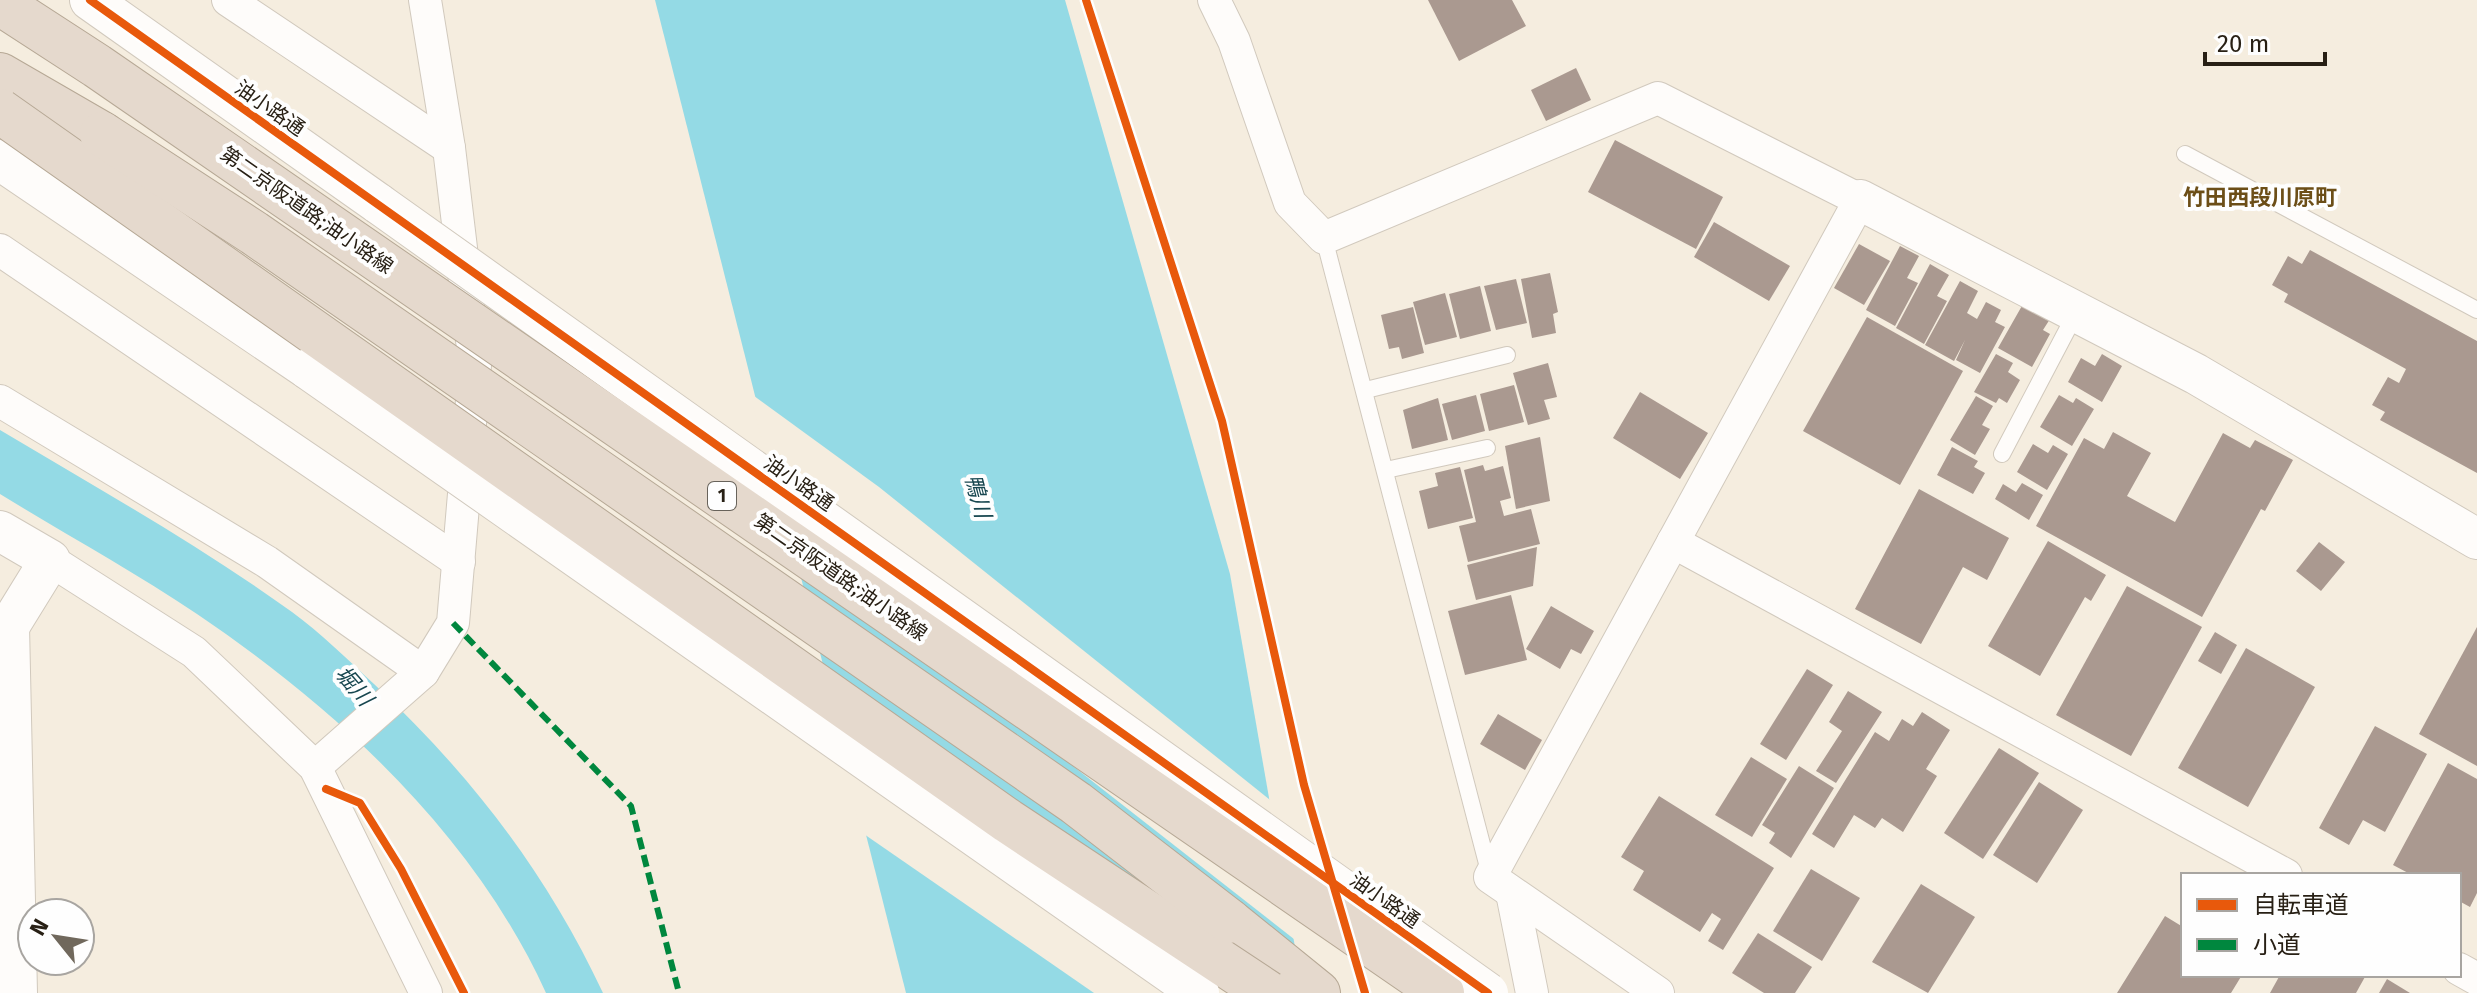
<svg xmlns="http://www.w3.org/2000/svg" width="2477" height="993" viewBox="0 0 2477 993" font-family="'Fira Sans','Noto Sans JP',sans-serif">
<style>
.water{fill:#94dae5}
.pier{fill:#f5eddf}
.building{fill:#aa9990}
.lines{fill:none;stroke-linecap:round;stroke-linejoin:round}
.service-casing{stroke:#d1c9bd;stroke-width:18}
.minor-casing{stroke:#d1c9bd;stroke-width:34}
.tertiary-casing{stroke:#d1c9bd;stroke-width:42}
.motorway-casing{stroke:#b6a895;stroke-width:46}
.service{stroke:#fefcfa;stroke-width:16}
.minor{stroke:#fefcfa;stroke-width:32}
.tertiary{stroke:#fefcfa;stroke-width:40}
.motorway{stroke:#e5d9cd;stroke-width:44}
.tertiary-bridge-casing{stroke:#d1c9bd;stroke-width:42;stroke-linecap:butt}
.motorway-bridge-casing{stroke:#b6a895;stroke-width:46;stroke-linecap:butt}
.tertiary-bridge{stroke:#fefcfa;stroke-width:40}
.motorway-bridge{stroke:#e5d9cd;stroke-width:44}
.quiet{stroke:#00873e;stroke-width:6;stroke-dasharray:12 6;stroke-linecap:butt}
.cycleway-casing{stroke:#fefefe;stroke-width:13}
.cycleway{stroke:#e8590c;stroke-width:8}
.labels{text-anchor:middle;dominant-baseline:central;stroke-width:8;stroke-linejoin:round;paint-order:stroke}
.shield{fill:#fefefe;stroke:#68635b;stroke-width:2}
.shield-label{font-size:18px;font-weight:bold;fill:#282015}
.street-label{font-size:20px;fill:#282015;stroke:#fefefe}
.neighbourhood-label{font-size:22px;font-weight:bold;fill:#6c4e17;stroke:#fefefe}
.water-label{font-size:22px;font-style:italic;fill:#17464f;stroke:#fefefe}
</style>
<rect width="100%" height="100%" fill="#f5eddf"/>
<g class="water">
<polygon points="655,0 1065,0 1230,574 1303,993 906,993"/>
<path d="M0,430C99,489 199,545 292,612C321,633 348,660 374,684C471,775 546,872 603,993H546C474,835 339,710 197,614C133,571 65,534 0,494Z"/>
</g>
<g class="pier">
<polygon points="750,393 879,487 1274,803 1299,943 788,543"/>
<polygon points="829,702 1260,993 1094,993 861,832"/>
</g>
<g class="building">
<polygon points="1428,0 1512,0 1526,26 1459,61"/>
<polygon points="1576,68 1591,100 1546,121 1531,90"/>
<polygon points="1615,140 1723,197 1696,249 1588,192"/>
<polygon points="1714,222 1790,266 1769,301 1694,257"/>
<polygon points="1859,244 1890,261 1864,305 1834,288"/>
<polygon points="1900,246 1919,256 1907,278 1918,283 1895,326 1866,310"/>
<polygon points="2310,250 2477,341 2477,473 2380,420 2385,412 2372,405 2388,377 2399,383 2406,369 2284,302 2288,294 2272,285 2288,256 2302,264"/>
<polygon points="1930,264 1949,275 1937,296 1947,301 1924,344 1896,328"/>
<polygon points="1550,273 1558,312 1553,314 1556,333 1532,338 1521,279"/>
<polygon points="1516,279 1527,323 1496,330 1484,286"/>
<polygon points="1960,281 1978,291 1967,313 1977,319 1986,302 2001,310 1995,322 2005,327 1980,373 1956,360 1965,340 1954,361 1925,345"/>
<polygon points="1480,286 1491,331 1460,339 1449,294"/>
<polygon points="1445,293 1457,337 1425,345 1413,302"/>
<polygon points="2023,304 2050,319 2043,330 2050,334 2032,367 1998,348"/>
<polygon points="1413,307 1424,353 1402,359 1399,347 1389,349 1381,315"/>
<polygon points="1867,317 1963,371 1900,485 1803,431"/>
<polygon points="1996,354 2013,363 2008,372 2020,380 2007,403 1999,398 1996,403 1974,392"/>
<polygon points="2102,354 2122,366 2102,402 2068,382 2081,358 2095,366"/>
<polygon points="1548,363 1557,397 1544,400 1550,419 1528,425 1513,373"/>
<polygon points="1514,385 1524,422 1489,431 1480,394"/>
<polygon points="1640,392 1708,433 1680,479 1613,438"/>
<polygon points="1476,395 1485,431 1452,440 1442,404"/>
<polygon points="2059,395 2073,403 2076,398 2094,409 2072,446 2040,427"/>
<polygon points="1976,396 1993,406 1982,425 1990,429 1975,455 1950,440"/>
<polygon points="1438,398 1448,440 1412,449 1403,410"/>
<polygon points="2113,432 2151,453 2127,496 2175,522 2223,433 2250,448 2255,440 2293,460 2265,511 2261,509 2202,617 2036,526 2084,438 2104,449"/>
<polygon points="1540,437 1550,501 1516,509 1505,446"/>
<polygon points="2033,444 2048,453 2053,445 2068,454 2047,490 2017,472"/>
<polygon points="1952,447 1978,461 1974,467 1985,473 1973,494 1937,475"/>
<polygon points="1483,465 1485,471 1503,466 1511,498 1500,501 1504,516 1531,509 1540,544 1468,562 1459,526 1476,522 1464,470"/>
<polygon points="1460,467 1473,518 1428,529 1419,491 1438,486 1435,473"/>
<polygon points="2022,483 2043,495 2029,520 1995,499 2003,484 2016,492"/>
<polygon points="1919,489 2009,538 1987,580 1963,567 1921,644 1855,609"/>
<polygon points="2048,541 2106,575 2091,601 2085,597 2040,676 1988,646"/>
<polygon points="2319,542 2345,562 2321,591 2296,571"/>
<polygon points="1537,547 1533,586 1476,600 1467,565"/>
<polygon points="2127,586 2202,627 2131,756 2056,715"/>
<polygon points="1511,595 1527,660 1465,675 1448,611"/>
<polygon points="1551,606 1594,631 1581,654 1571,649 1560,669 1526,649"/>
<polygon points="2477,627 2477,766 2419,734"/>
<polygon points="2215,632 2237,645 2221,674 2198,661"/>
<polygon points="2246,648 2315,687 2248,807 2178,768"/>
<polygon points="1807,669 1833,685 1786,760 1760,744"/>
<polygon points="1848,691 1882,712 1836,783 1816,771 1842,731 1829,722"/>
<polygon points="1922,712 1950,730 1926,769 1937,776 1903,832 1882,818 1875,828 1854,815 1834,848 1812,834 1875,732 1889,741 1902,719 1913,726"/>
<polygon points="1498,714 1542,740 1525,770 1480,744"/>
<polygon points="2375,726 2427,754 2385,832 2363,820 2349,845 2319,828"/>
<polygon points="1999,748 2039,773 1983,859 1944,833"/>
<polygon points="1751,757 1787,779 1752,837 1715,815"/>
<polygon points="2448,763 2477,779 2477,893 2470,907 2459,901 2459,875 2412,875 2393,865"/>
<polygon points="1799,766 1834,788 1791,858 1769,843 1775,833 1762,825"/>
<polygon points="2039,782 2083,810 2037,883 1993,855"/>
<polygon points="1659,796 1774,868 1723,950 1708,941 1721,919 1712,913 1700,932 1633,890 1644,871 1621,857"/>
<polygon points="1811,869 1860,898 1822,961 1773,931"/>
<polygon points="1921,884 1975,917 1928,993 1872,962"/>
<polygon points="2165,916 2183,927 2183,975 2242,975 2231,993 2117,993"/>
<polygon points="1758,933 1812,967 1795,993 1764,993 1732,973"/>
<polygon points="2280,975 2366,975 2356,993 2270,993"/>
<polygon points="2387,979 2410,993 2379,993"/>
</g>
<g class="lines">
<g class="service-casing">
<g id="service">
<polyline points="2185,154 2477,310"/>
<polyline points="1324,238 1490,875"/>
<polyline points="1366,390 1507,355"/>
<polyline points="2002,454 2076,313"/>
<polyline points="1386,470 1487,448"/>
</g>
</g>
<g class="minor-casing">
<g id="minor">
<polyline points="228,0 449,148"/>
<polyline points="1214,0 1234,41 1290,203 1324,238 1658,98 1860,200 1490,877 1658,993"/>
<polyline points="0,250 459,562"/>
<polyline points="0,401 267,562 423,672"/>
<polyline points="1673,542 2286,875"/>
<polyline points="50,560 194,652 315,767 426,993"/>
<polyline points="315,767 423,672 453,623 475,365 449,148 425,0"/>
<polyline points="1512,893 1532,993"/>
<polyline points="2459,969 2477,979"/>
</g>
</g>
<g class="tertiary-casing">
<g id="tertiary">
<polyline points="90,0 379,204"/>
<polyline points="0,160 308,369"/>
<polyline points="1860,200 2196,374 2477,539"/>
<polyline points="0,531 50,560 0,641"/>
<polyline points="9,626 17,993"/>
</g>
</g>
<g class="motorway-casing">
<g id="motorway">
<polyline points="0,75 102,134"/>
<polyline points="1229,921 1318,993"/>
</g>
</g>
<use href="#service" class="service"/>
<use href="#minor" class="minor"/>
<use href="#tertiary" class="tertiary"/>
<use href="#motorway" class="motorway"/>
<g class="tertiary-bridge-casing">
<g id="tertiary-bridge">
<polyline points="379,204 1488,993"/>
<polyline points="308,369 1199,993"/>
</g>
</g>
<g class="motorway-bridge-casing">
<g id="motorway-bridge">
<polyline points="0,3 97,66 1442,993"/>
<polyline points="0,111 1008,821 1268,993"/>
<polyline points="102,134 254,233 1076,803 1229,921"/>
</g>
</g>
<use href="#tertiary-bridge" class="tertiary-bridge"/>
<use href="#motorway-bridge" class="motorway-bridge"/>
<polyline class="quiet" points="453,623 631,806 679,993"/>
<g class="cycleway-casing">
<g id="cycleway">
<polyline points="90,0 1488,993"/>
<polyline points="1086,0 1222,421 1304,785 1365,993"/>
<polyline points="326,789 360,803 401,869 464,993"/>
</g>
</g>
<use href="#cycleway" class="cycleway"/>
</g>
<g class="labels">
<rect class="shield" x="708" y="482" width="28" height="28" rx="6"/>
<g class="shield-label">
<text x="722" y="496">1</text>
</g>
<g class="street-label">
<text transform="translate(270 108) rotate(35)">油小路通</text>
<text transform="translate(307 210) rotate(35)">第二京阪道路;油小路線</text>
<text transform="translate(799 483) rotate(35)">油小路通</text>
<text transform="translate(841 577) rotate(35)">第二京阪道路;油小路線</text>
<text transform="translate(1385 900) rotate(35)">油小路通</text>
</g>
<g class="neighbourhood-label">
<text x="2260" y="197">竹田西段川原町</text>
</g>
<g class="water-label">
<text transform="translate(978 496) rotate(75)">鴨川</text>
<text transform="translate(354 686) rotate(49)">堀川</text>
</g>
</g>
<rect x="2181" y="873" width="280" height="104" fill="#fefefe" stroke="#a8a5a1" stroke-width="2"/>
<rect x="2197" y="899" width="40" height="12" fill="#e8590c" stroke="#a8a5a1" stroke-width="2"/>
<text x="2253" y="913" font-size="24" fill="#282015">自転車道</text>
<rect x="2197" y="939" width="40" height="12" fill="#00873e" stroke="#a8a5a1" stroke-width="2"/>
<text x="2253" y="953" font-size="24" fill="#282015">小道</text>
<g transform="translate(56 937) rotate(300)"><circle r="38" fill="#fefefe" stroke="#a8a5a1" stroke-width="2"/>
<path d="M0-6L14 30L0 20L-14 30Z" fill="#70685c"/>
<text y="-12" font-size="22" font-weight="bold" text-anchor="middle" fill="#282015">N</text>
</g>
<path d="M2205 52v12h120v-12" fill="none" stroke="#282015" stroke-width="4"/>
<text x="2217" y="52" font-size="24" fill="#282015" stroke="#fefefe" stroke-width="6" paint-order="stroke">20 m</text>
</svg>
